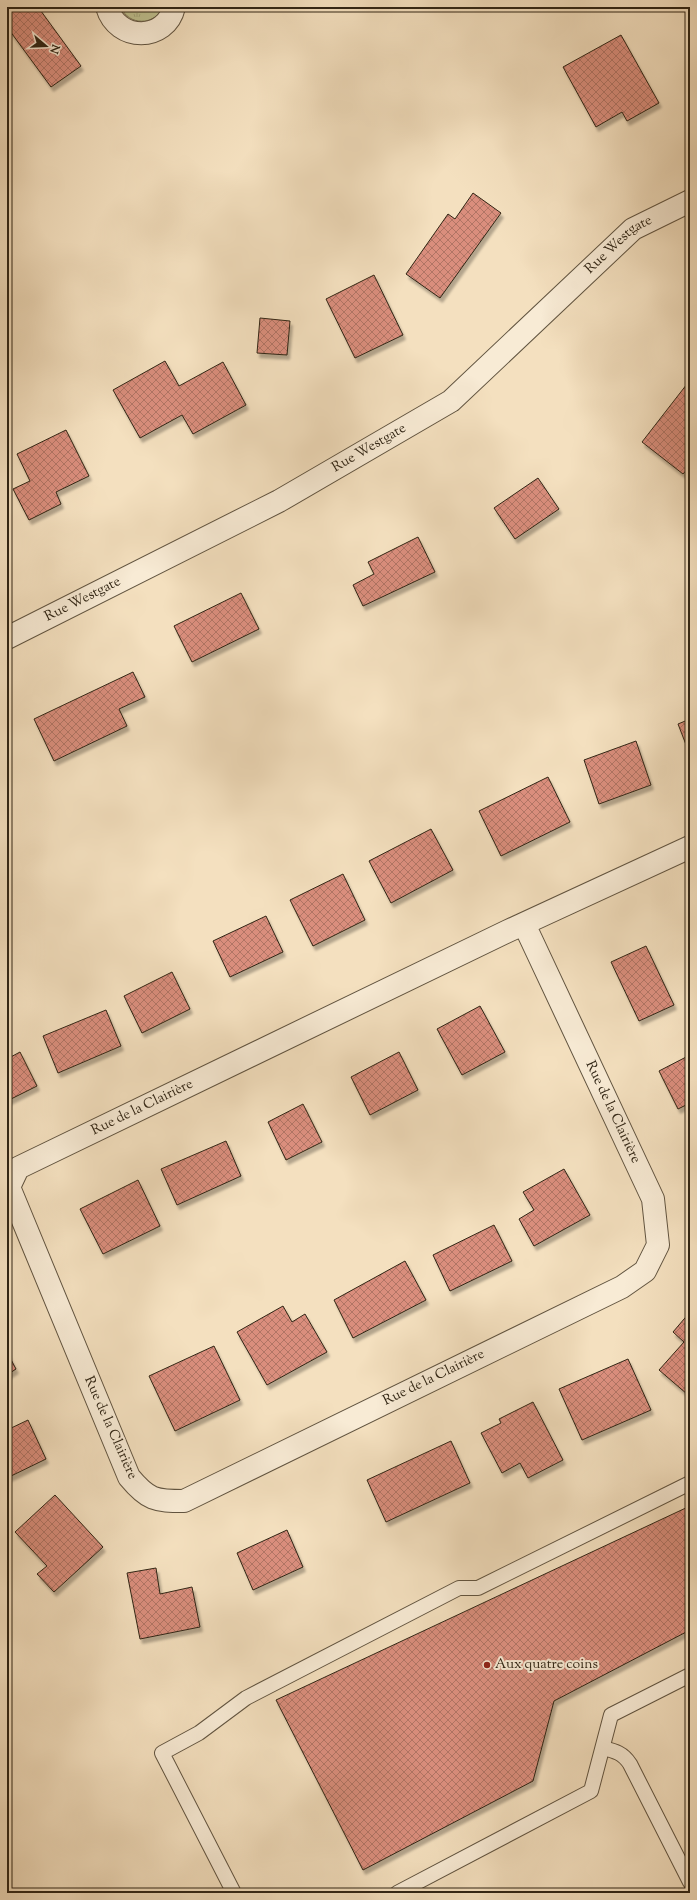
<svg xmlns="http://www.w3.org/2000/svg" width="697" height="1900" viewBox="0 0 697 1900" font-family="'Sorts Mill Goudy',serif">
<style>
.grass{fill:url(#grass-tufts);stroke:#787352}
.building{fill:url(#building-cross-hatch);stroke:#302515;filter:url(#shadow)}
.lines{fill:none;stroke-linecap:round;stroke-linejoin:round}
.service-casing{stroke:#615440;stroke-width:16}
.minor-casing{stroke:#615440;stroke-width:24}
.service{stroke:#f8ebd5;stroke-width:14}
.minor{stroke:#f8ebd5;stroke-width:22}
.poi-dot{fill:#8f2418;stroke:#f8ebd5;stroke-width:1.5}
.labels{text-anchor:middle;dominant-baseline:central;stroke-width:4;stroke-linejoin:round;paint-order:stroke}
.street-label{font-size:14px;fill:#302515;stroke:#f8ebd5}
.poi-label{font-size:14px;fill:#302515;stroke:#f8ebd5;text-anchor:start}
</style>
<defs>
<pattern id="grass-tufts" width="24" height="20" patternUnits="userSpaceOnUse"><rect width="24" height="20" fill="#bfc190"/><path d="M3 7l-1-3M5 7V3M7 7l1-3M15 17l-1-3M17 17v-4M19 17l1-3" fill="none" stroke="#a4a67b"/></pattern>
<pattern id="building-cross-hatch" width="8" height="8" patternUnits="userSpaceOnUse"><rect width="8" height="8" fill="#da8e7d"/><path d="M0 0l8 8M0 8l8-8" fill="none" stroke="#b17465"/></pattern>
<filter id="shadow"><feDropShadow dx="2.5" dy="4.5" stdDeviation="1" flood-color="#0004"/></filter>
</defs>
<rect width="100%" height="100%" fill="#f4e0bf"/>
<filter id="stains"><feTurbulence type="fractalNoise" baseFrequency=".005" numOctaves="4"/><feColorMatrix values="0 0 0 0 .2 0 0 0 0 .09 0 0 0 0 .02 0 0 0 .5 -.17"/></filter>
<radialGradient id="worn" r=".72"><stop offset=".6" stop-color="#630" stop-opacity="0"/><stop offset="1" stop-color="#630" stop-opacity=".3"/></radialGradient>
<path class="grass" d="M121,7H163C155,26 128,26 121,7Z"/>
<g class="building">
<polygon points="7,7 38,7 81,66 51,87 7,27"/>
<polygon points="621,35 659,103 627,121 622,112 596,127 563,67"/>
<polygon points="473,193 501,213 440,298 406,274 448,214 455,219"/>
<polygon points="374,275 403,335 355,358 326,299"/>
<polygon points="260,318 290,321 287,355 257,353"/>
<polygon points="165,361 179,386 223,362 246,405 193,434 182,415 140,438 113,390"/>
<polygon points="687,384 690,386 690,466 683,474 642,442"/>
<polygon points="66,430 89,476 56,492 61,504 29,520 13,489 30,481 17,454"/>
<polygon points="538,478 559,509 515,539 494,508"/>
<polygon points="418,537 435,572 363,606 353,585 374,574 368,562"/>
<polygon points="241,593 259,629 192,662 174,626"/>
<polygon points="133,672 145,697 119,709 127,726 54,761 34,719"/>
<polygon points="690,719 690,755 678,724"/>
<polygon points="636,741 651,785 599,804 584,760"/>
<polygon points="548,777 570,822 501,856 479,811"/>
<polygon points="431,829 453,870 391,903 369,861"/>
<polygon points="343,874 365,920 313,946 290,900"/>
<polygon points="266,916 283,952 230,977 213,941"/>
<polygon points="646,946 674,1005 639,1021 611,962"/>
<polygon points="172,972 190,1009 142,1033 124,996"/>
<polygon points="480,1006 505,1052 462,1075 437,1029"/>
<polygon points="106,1010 121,1046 58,1073 43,1036"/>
<polygon points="20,1052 37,1086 7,1101 7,1059"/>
<polygon points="399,1052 418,1090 370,1115 351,1077"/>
<polygon points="690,1055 690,1103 678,1109 659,1071"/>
<polygon points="303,1104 322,1142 286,1160 268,1122"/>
<polygon points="226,1141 241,1176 177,1205 161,1169"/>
<polygon points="564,1169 590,1215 534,1246 519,1219 534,1210 523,1192"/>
<polygon points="138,1180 160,1226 103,1254 80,1209"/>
<polygon points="494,1225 512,1261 450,1291 433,1255"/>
<polygon points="405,1261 426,1300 353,1338 334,1300"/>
<polygon points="283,1306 292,1322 305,1314 327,1352 267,1385 237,1332"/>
<polygon points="690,1312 690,1390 687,1394 659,1370 684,1342 673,1332"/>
<polygon points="214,1346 240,1400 175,1431 149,1376"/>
<polygon points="7,1352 16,1369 7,1375"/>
<polygon points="628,1359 651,1410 582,1440 559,1389"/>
<polygon points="533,1402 563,1460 528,1478 520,1463 502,1473 481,1433 501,1423 499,1419"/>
<polygon points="28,1420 46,1459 9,1477 7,1471 7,1430"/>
<polygon points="451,1441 470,1483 386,1522 367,1480"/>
<polygon points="55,1495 103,1547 54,1592 37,1574 47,1566 15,1532"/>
<polygon points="690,1506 690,1630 554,1701 533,1781 363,1870 276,1700"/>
<polygon points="287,1530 303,1567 253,1590 237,1553"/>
<polygon points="156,1568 160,1594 192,1587 200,1627 140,1639 127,1573"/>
</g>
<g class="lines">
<g class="service-casing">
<g id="service">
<path d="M603,1748C615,1751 623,1753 630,1764L690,1882"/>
<polyline points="234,1893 162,1753 199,1733 246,1698 459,1588 478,1588 690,1483"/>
<polyline points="397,1893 591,1791 611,1715 690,1675"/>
</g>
</g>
<g class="minor-casing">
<g id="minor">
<path d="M107,7C117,42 166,42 174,7"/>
<path id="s1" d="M7,638L279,501L451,401L633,229L690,201"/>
<path id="s2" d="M524,924L653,1199L658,1245L645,1271L622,1287L184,1501C155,1501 148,1500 129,1477L9,1187L18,1168L508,931L690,847"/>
</g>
</g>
<use href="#service" class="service"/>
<use href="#minor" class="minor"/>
</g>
<circle class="poi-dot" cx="487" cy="1665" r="4"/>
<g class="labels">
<g class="street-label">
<text stroke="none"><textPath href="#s1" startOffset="733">Rue Westgate</textPath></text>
<text stroke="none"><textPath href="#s1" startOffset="409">Rue Westgate</textPath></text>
<text stroke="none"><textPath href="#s1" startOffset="85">Rue Westgate</textPath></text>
<text stroke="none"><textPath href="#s2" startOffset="1431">Rue de la Clairière</textPath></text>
<text stroke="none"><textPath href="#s2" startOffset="208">Rue de la Clairière</textPath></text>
<text transform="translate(434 1378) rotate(-26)">Rue de la Clairière</text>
<text transform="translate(110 1428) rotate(66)">Rue de la Clairière</text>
</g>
<g class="poi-label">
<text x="495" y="1665">Aux quatre coins</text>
</g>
</g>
<rect width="697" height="1900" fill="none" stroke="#f4e0bf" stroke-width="24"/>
<rect x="8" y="8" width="681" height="1884" fill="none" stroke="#302515" stroke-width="2"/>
<rect x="12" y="12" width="673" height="1876" fill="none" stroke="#302515"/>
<g transform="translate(46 46) rotate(109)" stroke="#f8ebd5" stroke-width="3" paint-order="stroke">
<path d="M0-3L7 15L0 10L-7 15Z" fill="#302515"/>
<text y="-6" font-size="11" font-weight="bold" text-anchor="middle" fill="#302515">N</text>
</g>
<rect width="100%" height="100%" filter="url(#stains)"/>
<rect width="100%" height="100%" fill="url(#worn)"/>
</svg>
